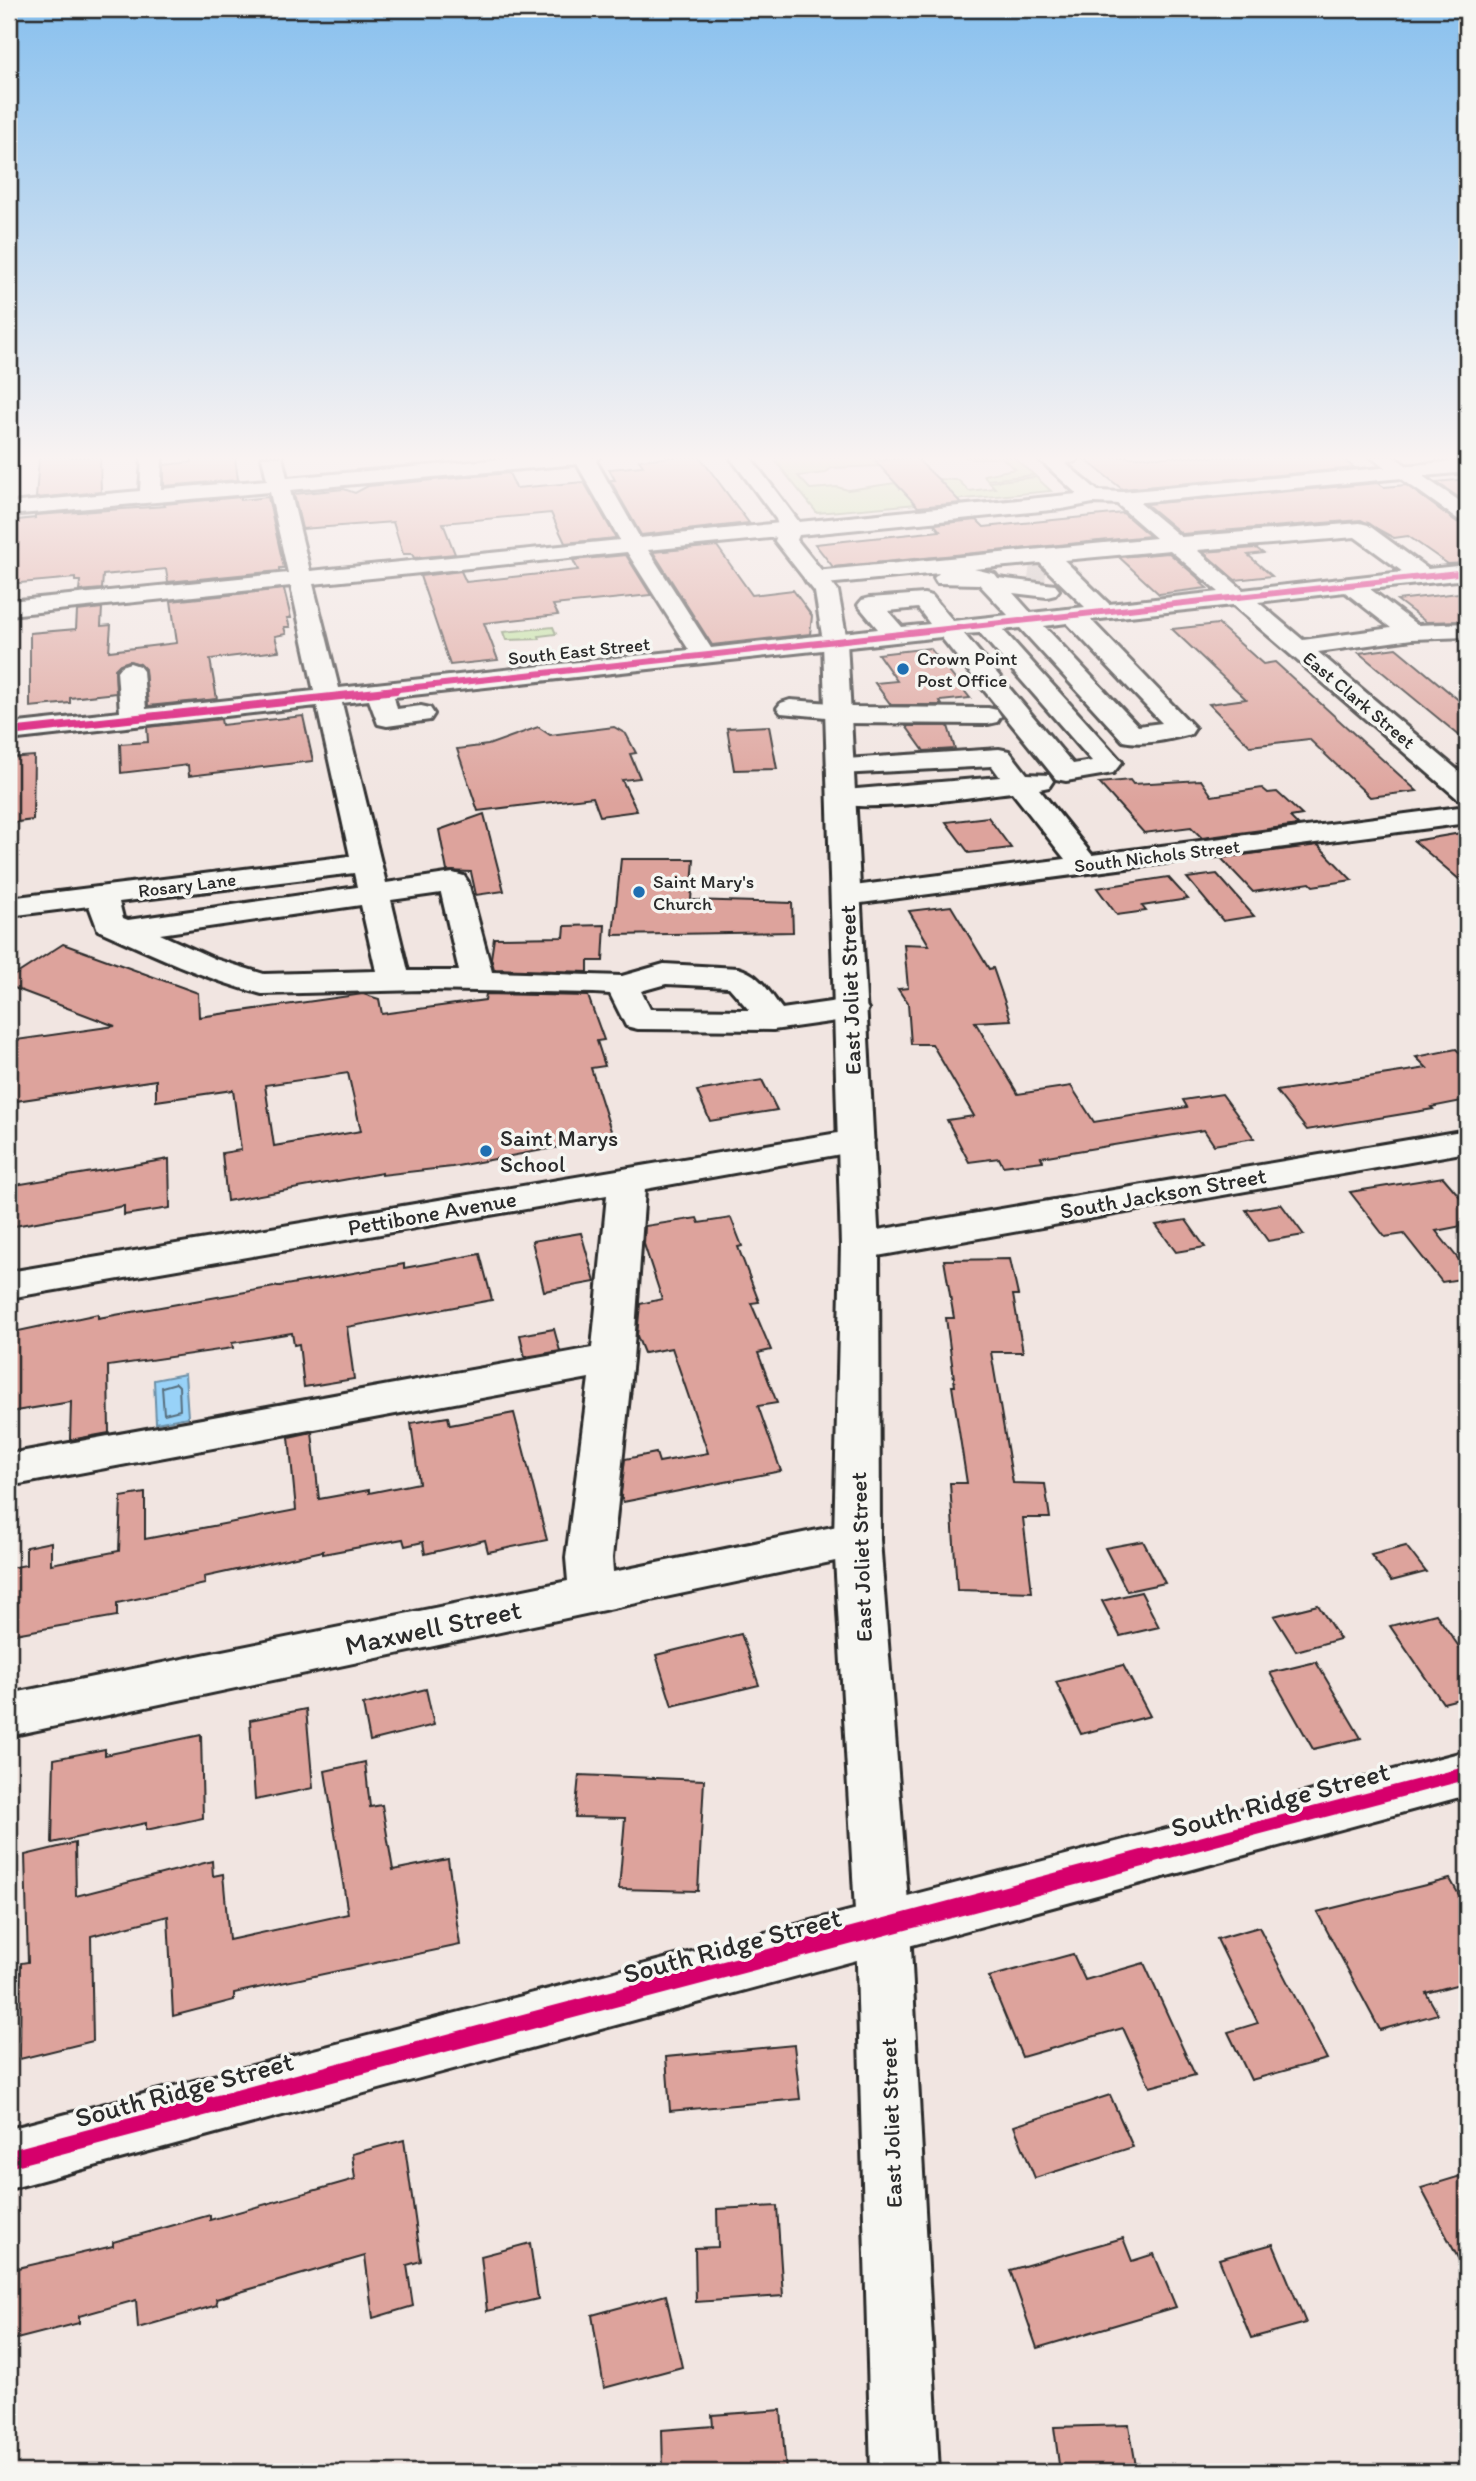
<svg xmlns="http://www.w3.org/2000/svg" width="1476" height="2481" viewBox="0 0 1476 2481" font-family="Itim,sans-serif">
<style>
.green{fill:#bce09b;stroke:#748663;stroke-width:2}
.water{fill:#98d2f8;stroke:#6c8fa6;stroke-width:2}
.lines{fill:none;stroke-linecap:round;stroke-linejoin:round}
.shore{stroke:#576e7d;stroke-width:2}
.building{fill:#dda39c;stroke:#2b2b2b;stroke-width:2;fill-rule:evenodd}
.minor-tunnel{stroke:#c9c0bd;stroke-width:23;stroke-dasharray:23 11;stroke-linecap:butt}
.minor-casing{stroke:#2b2b2b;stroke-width:6}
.major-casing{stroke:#2b2b2b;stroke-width:6}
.path{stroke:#2b2b2b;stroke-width:2.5;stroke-dasharray:3.5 3.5;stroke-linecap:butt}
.minor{fill:#f6f6f2;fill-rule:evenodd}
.major{fill:#f6f6f2;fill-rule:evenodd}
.cycleway-far3-casing{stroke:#f6f6f2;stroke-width:9}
.cycleway-far2-casing{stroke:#f6f6f2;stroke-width:11}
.cycleway-far1-casing{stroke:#f6f6f2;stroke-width:18}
.cycleway-casing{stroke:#f6f6f2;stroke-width:21}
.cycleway-far3{stroke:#d6006c;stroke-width:6}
.cycleway-far2{stroke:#d6006c;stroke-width:8}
.cycleway-far1{stroke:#d6006c;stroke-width:13}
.cycleway{stroke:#d6006c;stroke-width:17}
.poi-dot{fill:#1f6fb2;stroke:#f6f6f2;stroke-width:2.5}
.labels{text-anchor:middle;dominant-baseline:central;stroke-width:7;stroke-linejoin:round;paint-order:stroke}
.far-street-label{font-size:19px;fill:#2b2b2b;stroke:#f6f6f2}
.far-poi-label{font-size:19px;fill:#2b2b2b;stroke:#f6f6f2;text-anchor:start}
.street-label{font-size:23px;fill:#2b2b2b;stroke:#f6f6f2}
.poi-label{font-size:23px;fill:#2b2b2b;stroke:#f6f6f2;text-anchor:start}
.near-street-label{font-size:28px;fill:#2b2b2b;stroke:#f6f6f2}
</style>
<rect width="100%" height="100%" fill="#f1e5e1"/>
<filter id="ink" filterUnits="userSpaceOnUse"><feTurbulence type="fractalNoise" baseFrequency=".0143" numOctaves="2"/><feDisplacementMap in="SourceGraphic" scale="14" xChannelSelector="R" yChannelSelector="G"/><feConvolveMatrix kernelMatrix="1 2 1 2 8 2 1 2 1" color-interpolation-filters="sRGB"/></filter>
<g filter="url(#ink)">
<g class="green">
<polygon points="772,457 878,457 874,459 879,466 831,468 826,473 798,476 810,489 837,487 848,490 895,483 900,489 914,487 929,503 817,513"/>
<polygon points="965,457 1013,457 1034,475 987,480 984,475 1015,469 1001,457 975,459"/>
<polygon points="1036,477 1051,491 943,501 937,479 958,480 969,491 995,488 989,482"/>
<polygon points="553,627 556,634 539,636 540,639 506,640 503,632"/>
</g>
<polygon class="water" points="185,1374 188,1417 156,1423 154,1380"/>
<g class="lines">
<polygon class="shore" points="176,1383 179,1386 180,1410 164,1414 162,1387"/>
</g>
<g class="building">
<polygon points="39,457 100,457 101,492 36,498"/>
<polygon points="191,457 235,457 238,480 164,486 164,465 192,462"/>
<polygon points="673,457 700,457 749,523 641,535 610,480 615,480 609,469 643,466 639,460"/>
<polygon points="915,457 940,481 961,503 918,507 875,461"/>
<polygon points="1082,457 1339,457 1355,468 1122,489"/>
<polygon points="509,473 516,488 584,482 616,538 565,543 551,513 443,523 455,554 414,558 412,554 403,554 393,522 302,529 294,494 344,489 355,493 368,486"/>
<polygon points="1467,479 1467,503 1436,482"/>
<polygon points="1378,483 1384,487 1406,485 1457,522 1467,523 1467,563 1448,564 1408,536 1394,538 1361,520 1182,534 1146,504"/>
<polygon points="241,497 241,500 268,497 284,568 279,568 279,571 168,582 166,569 103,575 102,589 79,591 80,581 75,581 75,578 9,584 9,521 35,518 35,515 165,506 164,504"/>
<polygon points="1123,513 1150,536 833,567 815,544 940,531 934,524 977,520 984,527"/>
<polygon points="717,546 752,595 793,590 812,616 810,634 712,645 653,552"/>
<polygon points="1256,548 1263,553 1248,555 1272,576 1235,580 1203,552"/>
<polygon points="1169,553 1204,583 1201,583 1207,588 1159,594 1119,557"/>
<polygon points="626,555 651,595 553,605 558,615 484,623 498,660 450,665 420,576 461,571 466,582 578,570 573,560"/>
<polygon points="284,589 291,618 287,618 290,627 284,627 286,634 275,636 279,651 210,659 217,699 148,706 145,669 140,664 129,661 120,664 115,669 116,693 70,698 70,703 30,707 30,633 76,629 77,611 102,608 101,626 111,625 109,651 177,643 171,601"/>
<polygon points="1467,592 1467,621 1426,622 1397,600"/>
<polygon points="1218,624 1263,664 1275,662 1417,791 1370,797 1309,739 1250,746 1209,704 1246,699 1172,629"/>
<polygon points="930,648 970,698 940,701 942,705 891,705 875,683 897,681 878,654"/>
<polygon points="1396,648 1467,707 1467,742 1359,653"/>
<polygon points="303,716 313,761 189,776 188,765 121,773 120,744 148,742 147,727 221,719 222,725"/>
<polygon points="769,726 777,769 734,770 727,728"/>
<polygon points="906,726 948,726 955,749 924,751"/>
<polygon points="538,727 550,735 614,727 626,734 636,753 630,754 640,778 622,780 637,811 600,816 593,797 478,811 457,749 488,745"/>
<polygon points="34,756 33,820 9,823 9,758"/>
<polygon points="1130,780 1133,784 1201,780 1212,796 1262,788 1268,793 1277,792 1302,815 1290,817 1298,825 1202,838 1191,827 1144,833 1099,783"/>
<polygon points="484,814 504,891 476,895 471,872 447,871 439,830"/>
<polygon points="988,817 1011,848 969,853 946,822"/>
<polygon points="1467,832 1467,886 1414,841"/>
<polygon points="1318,845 1352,880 1313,886 1310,883 1253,892 1221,858"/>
<polygon points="621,859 694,859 691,900 792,903 793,932 613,935"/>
<polygon points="1217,874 1254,916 1223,921 1187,878"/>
<polygon points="1168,877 1188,899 1142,906 1146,911 1117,915 1097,888"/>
<polygon points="951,906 989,969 993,968 1011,1020 975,1022 1018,1094 1071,1086 1094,1122 1187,1107 1183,1100 1222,1094 1254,1138 1214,1145 1204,1130 1041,1157 1043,1161 1003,1166 999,1158 969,1162 947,1120 974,1116 932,1044 911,1044 908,1004 898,989 908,988 904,944 929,945 909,911"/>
<polygon points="605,925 603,961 588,961 588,972 494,969 491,958 494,938 564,937 565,926"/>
<path d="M63,944L198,993L199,1017L363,994L379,999L382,1014L485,1000L486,994L588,996L604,1040L597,1041L605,1066L591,1068L613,1137L452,1167L382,1175V1173L227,1201L222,1153L241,1150L233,1090L156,1101V1080L9,1102V1041L115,1026L9,986V979ZM348,1073L361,1131L274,1146L265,1085Z"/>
<polygon points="1456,1049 1467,1060 1467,1100 1431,1107 1433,1109 1307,1130 1276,1091 1427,1068 1416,1057"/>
<polygon points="762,1080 777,1110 710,1121 697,1091"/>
<polygon points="169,1159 170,1208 124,1215 124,1206 9,1227 9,1186"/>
<polygon points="1443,1177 1467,1205 1467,1225 1436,1231 1467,1270 1467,1278 1442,1282 1404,1234 1385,1237 1350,1192"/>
<polygon points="1281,1204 1304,1235 1268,1241 1246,1210"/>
<polygon points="697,1218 699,1223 731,1218 742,1246 738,1247 759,1302 751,1303 771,1350 758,1353 777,1403 758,1406 781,1471 623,1502 621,1494 625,1459 656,1453 659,1462 708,1453 672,1348 644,1353 637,1336 640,1304 662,1299 644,1244 645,1226"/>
<polygon points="1186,1220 1205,1247 1176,1252 1156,1225"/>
<polygon points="581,1233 595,1282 544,1291 532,1241"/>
<polygon points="480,1254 492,1300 347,1327 354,1379 304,1387 299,1344 294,1345 292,1333 232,1343 233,1348 108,1366 109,1433 70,1440 71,1402 9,1412 9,1333 98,1314 98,1318 359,1272 404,1264 404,1268"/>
<polygon points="1010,1259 1018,1295 1013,1295 1023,1352 991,1352 1013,1483 1045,1484 1050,1518 1023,1518 1032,1592 957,1590 950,1483 967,1483 952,1386 955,1386 946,1318 954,1318 944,1260"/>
<polygon points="554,1329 560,1351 525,1357 520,1335"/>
<polygon points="514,1413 547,1540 488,1552 485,1540 425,1554 423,1542 405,1546 403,1539 323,1554 323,1551 204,1577 205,1584 117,1603 117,1616 9,1635 9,1568 26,1565 26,1547 51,1542 51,1564 119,1551 121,1497 145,1493 145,1539 296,1510 289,1437 312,1432 319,1499 369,1490 369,1493 419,1483 411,1423 448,1417 450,1425"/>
<polygon points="1143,1541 1165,1583 1127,1591 1105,1548"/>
<polygon points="1406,1546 1426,1572 1391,1581 1371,1555"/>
<polygon points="1141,1592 1159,1627 1120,1636 1102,1601"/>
<polygon points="1318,1605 1340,1639 1296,1651 1274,1616"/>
<polygon points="1436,1614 1467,1658 1467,1697 1443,1703 1390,1626"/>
<polygon points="741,1634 759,1685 672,1706 656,1655"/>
<polygon points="1316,1662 1361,1738 1313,1749 1270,1673"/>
<polygon points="1123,1665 1150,1716 1081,1734 1056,1682"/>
<polygon points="426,1689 434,1725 370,1741 363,1705"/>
<polygon points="306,1709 313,1788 255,1800 250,1720"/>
<polygon points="201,1735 203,1818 146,1830 146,1823 52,1843 54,1759 105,1749 105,1755"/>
<polygon points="365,1762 370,1807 382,1805 393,1870 448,1859 460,1945 234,1993 234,2000 173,2016 168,1916 91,1936 93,2041 20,2059 21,1963 28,1962 25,1855 75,1843 76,1896 212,1861 213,1876 223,1874 229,1940 348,1914 325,1771"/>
<polygon points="579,1775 704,1780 698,1891 619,1889 625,1818 575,1817"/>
<polygon points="1450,1879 1467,1909 1467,1982 1426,1993 1438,2014 1380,2030 1317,1912"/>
<polygon points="1259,1927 1327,2059 1251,2080 1228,2032 1258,2023 1217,1939"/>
<polygon points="1073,1954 1085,1980 1144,1963 1195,2075 1150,2087 1123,2028 1022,2057 989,1977"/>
<polygon points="794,2045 800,2099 670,2111 666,2057"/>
<polygon points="1110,2095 1133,2147 1035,2178 1014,2126"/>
<polygon points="404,2140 421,2261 407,2265 413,2306 373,2318 365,2256 216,2299 217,2305 138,2328 136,2300 79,2316 79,2323 9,2341 9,2270 113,2246 113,2242 210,2215 210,2220 355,2179 352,2154"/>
<polygon points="1467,2174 1467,2275 1421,2188"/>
<polygon points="777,2206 783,2296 696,2302 695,2248 718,2247 717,2209"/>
<polygon points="1123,2238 1132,2261 1154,2254 1176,2307 1037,2348 1010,2270"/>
<polygon points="530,2243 538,2299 487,2311 481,2256"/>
<polygon points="1273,2244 1306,2323 1251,2338 1219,2259"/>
<polygon points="666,2295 682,2367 604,2388 592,2315"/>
<polygon points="781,2410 786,2472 663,2472 662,2430 713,2426 712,2415"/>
<polygon points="1129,2425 1137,2472 1060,2472 1054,2427"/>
</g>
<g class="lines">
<polyline class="minor-tunnel" points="1029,571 1046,573"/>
<g class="minor-casing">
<g id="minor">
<path d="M142,457H162L161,489L267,480L262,457H282L287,478L527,457H599L596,461L640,538L790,522L798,524L801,529L798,534L790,536L648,550L711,648L878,629L858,605L862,600L870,598L924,594L932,596L953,621L1008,615L979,584L937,583L934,578L939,573L815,585L807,583L804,578L807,573L815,571L1156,538L1115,502L1112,498L1115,494H1129L1181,537L1360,523L1368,525L1428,569L1467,565V579L1370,589L1417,625L1467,623V637L1412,639L1318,652L1467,778V800L1457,798L1233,605L1091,620L1195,728L1191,734C1171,739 1143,746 1123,741L1020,628L1003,630L1122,762L1113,773L1066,781L1056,779L941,637L394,697L397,709L421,706L430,708L434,714L430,720L387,726L378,724L369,700L342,703L386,883L453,873L464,876L468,882L492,972L622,976L664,964L738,968C760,974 769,992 782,1009L851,999L863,1002L868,1009L863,1016L851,1019L773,1030L638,1029L626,1026L610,994L594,993L422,990L262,994C204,979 152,954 98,930L89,906L9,916V898L350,856L317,706L9,740V724L120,712L117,671L121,666L130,663L139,666L143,671L146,709L314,691L291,586L9,615V601L288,573L270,492L9,515V503L140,491ZM577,464L620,540L310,571L290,490ZM1355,537L1403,572L1243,590L1197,550ZM1170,550L1219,592L1109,604L1064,560ZM627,552L689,650L339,688L313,584ZM1040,563L1085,607L1031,613L1013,593L1047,597L1055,595L1059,590L1055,585L998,578L995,574L974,569ZM1345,592L1391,628L1303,640L1258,602ZM918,608L930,624L902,627L888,611ZM1067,623L1162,723L1138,726L1044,626ZM980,633L1092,761L1073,764L964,634ZM354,873L357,887L128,920L123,918L119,902ZM441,893L459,971H408L391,900ZM361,905L376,971L264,974L215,959L160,934ZM666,984L729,987L749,1010L650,1009L641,991Z"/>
<path d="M1040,457H1079L1076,461C1065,464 1053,465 1042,462Z"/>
<polygon points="1371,457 1394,457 1467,506 1467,521 1459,520"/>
<polygon points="790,700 846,704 849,707 988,708 997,710 1001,716 997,722 988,724 838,723 829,721 826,717 781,713 777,708 781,703"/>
<path d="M999,749L1009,751L1027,774L1049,775L1053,781L1049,787L1039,789L1092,855L1467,806V823L846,905L835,902L831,896L835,890L846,887L1065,859L1012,792C966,797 875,813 833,803L829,797L833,791L1000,777L992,766L840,774L830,772L826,766L830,760Z"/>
<polygon points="856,1130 869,1133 874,1141 869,1149 645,1189 633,1359 612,1558 613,1572 857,1522 873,1527 880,1540 873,1553 9,1736 9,1694 568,1581 566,1558 589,1378 9,1486 9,1454 592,1348 607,1195 9,1298 9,1272"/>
<polygon points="1467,1130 1467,1152 860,1259 846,1255 841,1246 846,1237 860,1233"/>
<polygon points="1467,1751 1467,1795 9,2189 9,2129"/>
</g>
</g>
<g class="major-casing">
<polygon id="major" points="730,457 750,457 799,522 1077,494 1037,457 1058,457 1098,491 1122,492 1467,460 1467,472 1122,504 1093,503 1062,509 799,535 797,540 838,591 847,641 879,1246 880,1540 910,1929 939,2472 871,2472 856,1929 834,1540 841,1246 823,641 815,592 775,541 779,529 776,519"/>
</g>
<polyline class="path" points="893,457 895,459"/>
<use href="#minor" class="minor"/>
<use href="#major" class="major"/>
<g class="cycleway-far3-casing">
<polyline id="cycleway-far3" points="380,691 1467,572"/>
</g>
<g class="cycleway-far2-casing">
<polyline id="cycleway-far2" points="9,732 396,690"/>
</g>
<g class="cycleway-far1-casing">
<polyline id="cycleway-far1" points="1141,1859 1467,1773"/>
</g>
<g class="cycleway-casing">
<polyline id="cycleway" points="9,2159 1148,1857"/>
</g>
<use href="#cycleway-far3" class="cycleway-far3"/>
<use href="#cycleway-far2" class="cycleway-far2"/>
<use href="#cycleway-far1" class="cycleway-far1"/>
<use href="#cycleway" class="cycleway"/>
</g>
</g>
<linearGradient id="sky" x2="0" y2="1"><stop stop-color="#88c0ee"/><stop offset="0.57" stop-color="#f9f3f2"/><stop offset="1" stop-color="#f9f3f2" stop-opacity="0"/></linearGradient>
<rect width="1476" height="804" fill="url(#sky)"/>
<g class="poi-dot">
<circle cx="903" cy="669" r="7"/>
<circle cx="639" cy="892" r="7"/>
<circle cx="486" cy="1151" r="7"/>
</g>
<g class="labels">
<g class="far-street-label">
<text transform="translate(579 651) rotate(-6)">South East Street</text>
<text transform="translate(1359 700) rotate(40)">East Clark Street</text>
<text transform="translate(1157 856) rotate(-7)">South Nichols Street</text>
<text transform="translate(187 885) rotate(-7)">Rosary Lane</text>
</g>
<g class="far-poi-label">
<text x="917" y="658">Crown Point<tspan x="917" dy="22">Post Office</tspan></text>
<text x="653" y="881">Saint Mary's<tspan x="653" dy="22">Church</tspan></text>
</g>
<g class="street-label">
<text transform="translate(850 990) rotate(-92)">East Joliet Street</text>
<text transform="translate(1163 1193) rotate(-10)">South Jackson Street</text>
<text transform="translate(432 1213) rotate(-10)">Pettibone Avenue</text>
<text transform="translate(861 1557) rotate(-92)">East Joliet Street</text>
<text transform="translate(891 2123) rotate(-92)">East Joliet Street</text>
</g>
<g class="poi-label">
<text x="500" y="1138">Saint Marys<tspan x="500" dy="26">School</tspan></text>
</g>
<g class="near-street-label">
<text transform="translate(433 1627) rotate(-12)">Maxwell Street</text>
<text transform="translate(1280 1799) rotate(-15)">South Ridge Street</text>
<text transform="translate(732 1945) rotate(-15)">South Ridge Street</text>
<text transform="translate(184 2089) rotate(-15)">South Ridge Street</text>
</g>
</g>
<rect width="1476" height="2481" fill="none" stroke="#f6f6f2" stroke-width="35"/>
<rect x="18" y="18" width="1441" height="2446" fill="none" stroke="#2b2b2b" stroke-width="2.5" filter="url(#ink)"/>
</svg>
